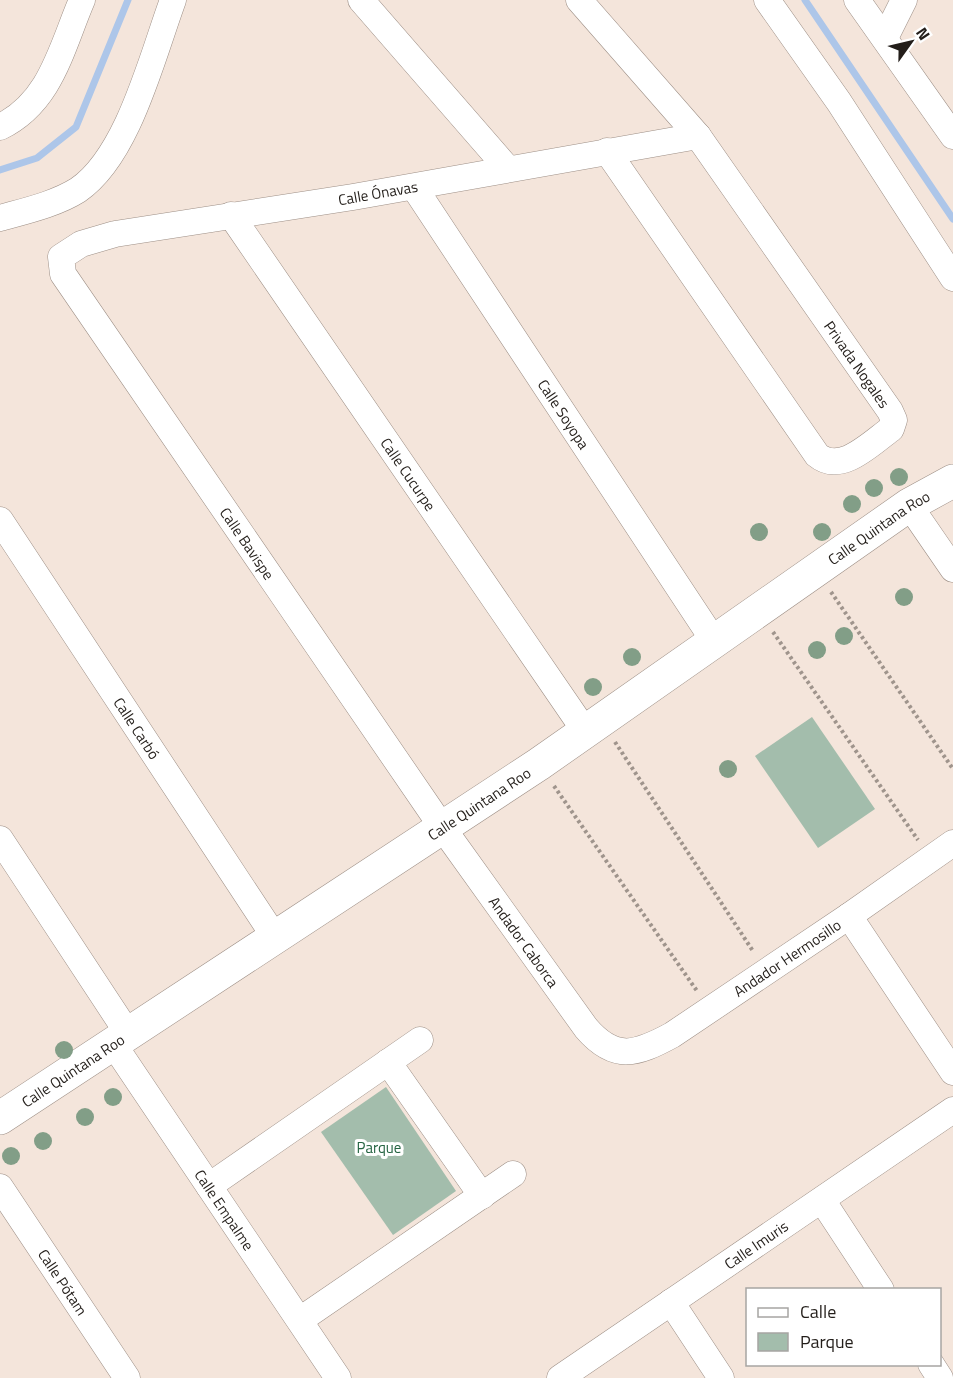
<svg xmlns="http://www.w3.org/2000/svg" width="953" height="1378" viewBox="0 0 953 1378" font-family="'Titillium Web',sans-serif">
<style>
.green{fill:#a3bdac}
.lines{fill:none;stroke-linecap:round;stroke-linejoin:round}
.stream{stroke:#adc6e9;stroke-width:7}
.minor-casing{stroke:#9d8f86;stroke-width:27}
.secondary-casing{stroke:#9d8f86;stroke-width:34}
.path{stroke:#9f948c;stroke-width:4;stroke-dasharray:3 3;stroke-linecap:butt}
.minor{stroke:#fff;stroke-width:26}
.secondary{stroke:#fff;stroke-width:33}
.tree{fill:#829e87}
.labels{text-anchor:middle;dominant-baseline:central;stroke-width:6;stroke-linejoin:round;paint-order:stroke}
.street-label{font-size:15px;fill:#231e1a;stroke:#fff}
.park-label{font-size:15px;fill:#256442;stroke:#fff}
</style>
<rect width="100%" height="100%" fill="#f4e5db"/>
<g class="green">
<polygon points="812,717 875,809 818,848 755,756"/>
<polygon points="386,1087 456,1191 393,1235 321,1132"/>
</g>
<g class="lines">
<g class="stream">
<polyline points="805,0 953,219"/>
<polyline points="0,170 37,158 76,127 128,0"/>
</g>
<g class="minor-casing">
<g id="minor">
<polyline points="361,0 508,169"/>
<path id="s1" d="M579,0L698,136L890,411L894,420L891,429C871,443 841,475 817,455L607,151"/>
<polyline points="767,0 839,102 953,278"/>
<polyline points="857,0 953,136"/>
<polyline points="885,38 904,0"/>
<path d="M0,127C51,102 61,49 82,0"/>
<path id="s2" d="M698,136L353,197L115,234L81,244L61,257L63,274L442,827L586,1028C615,1062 637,1054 672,1035L849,916L953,843"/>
<path id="s3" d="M414,187L714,641"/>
<path id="s4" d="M231,215L585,731"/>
<path d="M0,218C25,211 56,204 78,190C128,156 152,57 173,0"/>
<polyline points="909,505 953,569"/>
<path id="s5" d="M0,520L274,936"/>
<polyline points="0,839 127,1032"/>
<polyline points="849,916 953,1072"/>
<path id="s6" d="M112,1042L338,1378"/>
<polyline points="388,1062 482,1196"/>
<polyline points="209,1186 420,1040"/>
<path id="s7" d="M0,1187L127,1378"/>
<polyline points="822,1200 881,1290"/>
<polyline points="671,1302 721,1378"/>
<polyline points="300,1320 513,1174"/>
<polyline points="931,1364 940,1378"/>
<path id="s8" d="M560,1378L953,1110"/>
</g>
</g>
<g class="secondary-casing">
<g id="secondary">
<path id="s9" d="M0,1118L539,764L909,505L953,481"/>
</g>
</g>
<g class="path">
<polyline points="831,592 953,769"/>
<polyline points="773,632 918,840"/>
<polyline points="615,742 753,951"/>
<polyline points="554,786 697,991"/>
</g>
<use href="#minor" class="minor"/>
<use href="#secondary" class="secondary"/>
</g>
<g class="tree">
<circle cx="899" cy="477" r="9"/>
<circle cx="874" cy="488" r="9"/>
<circle cx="852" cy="504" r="9"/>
<circle cx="759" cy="532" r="9"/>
<circle cx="822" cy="532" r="9"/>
<circle cx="904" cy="597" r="9"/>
<circle cx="844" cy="636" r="9"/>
<circle cx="817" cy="650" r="9"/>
<circle cx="632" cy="657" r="9"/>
<circle cx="593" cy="687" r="9"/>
<circle cx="728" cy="769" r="9"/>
<circle cx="64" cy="1050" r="9"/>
<circle cx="113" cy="1097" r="9"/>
<circle cx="85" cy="1117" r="9"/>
<circle cx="43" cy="1141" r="9"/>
<circle cx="11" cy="1156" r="9"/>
</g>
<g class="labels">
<g class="street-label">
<text transform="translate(378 193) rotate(-10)">Calle Ónavas</text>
<text stroke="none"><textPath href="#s1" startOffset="459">Privada Nogales</textPath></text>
<text stroke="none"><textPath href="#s3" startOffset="272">Calle Soyopa</textPath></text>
<text stroke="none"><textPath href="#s4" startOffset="314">Calle Cucurpe</textPath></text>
<text stroke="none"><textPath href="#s9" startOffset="1059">Calle Quintana Roo</textPath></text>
<text stroke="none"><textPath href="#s2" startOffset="994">Calle Bavispe</textPath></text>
<text stroke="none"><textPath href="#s5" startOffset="249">Calle Carbó</textPath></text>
<text stroke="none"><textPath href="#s9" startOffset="573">Calle Quintana Roo</textPath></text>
<text stroke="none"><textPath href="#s2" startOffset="1479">Andador Caborca</textPath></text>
<text stroke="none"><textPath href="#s2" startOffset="1821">Andador Hermosillo</textPath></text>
<text stroke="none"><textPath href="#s9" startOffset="87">Calle Quintana Roo</textPath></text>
<text stroke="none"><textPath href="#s6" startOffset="202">Calle Empalme</textPath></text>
<text stroke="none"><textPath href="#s8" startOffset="237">Calle Imuris</textPath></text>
<text stroke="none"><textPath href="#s7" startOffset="114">Calle Pótam</textPath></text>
</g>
<g class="park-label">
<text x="379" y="1147">Parque</text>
</g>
</g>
<rect x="746" y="1288" width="195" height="78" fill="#ffffff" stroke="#a7a5a3" stroke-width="1.5"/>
<rect x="758" y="1308" width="30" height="9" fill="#ffffff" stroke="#a7a5a3" stroke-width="1.5"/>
<text x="800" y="1318" font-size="18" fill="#231e1a">Calle</text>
<rect x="758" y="1333" width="30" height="18" fill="#a3bdac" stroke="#a7a5a3" stroke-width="1.5"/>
<text x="800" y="1348" font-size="18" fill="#231e1a">Parque</text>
<g transform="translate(911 42) rotate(56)" stroke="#ffffff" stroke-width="4.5" paint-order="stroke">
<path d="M0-4.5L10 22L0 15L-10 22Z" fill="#231e1a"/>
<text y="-9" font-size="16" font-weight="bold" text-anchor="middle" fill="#231e1a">N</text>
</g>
</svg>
